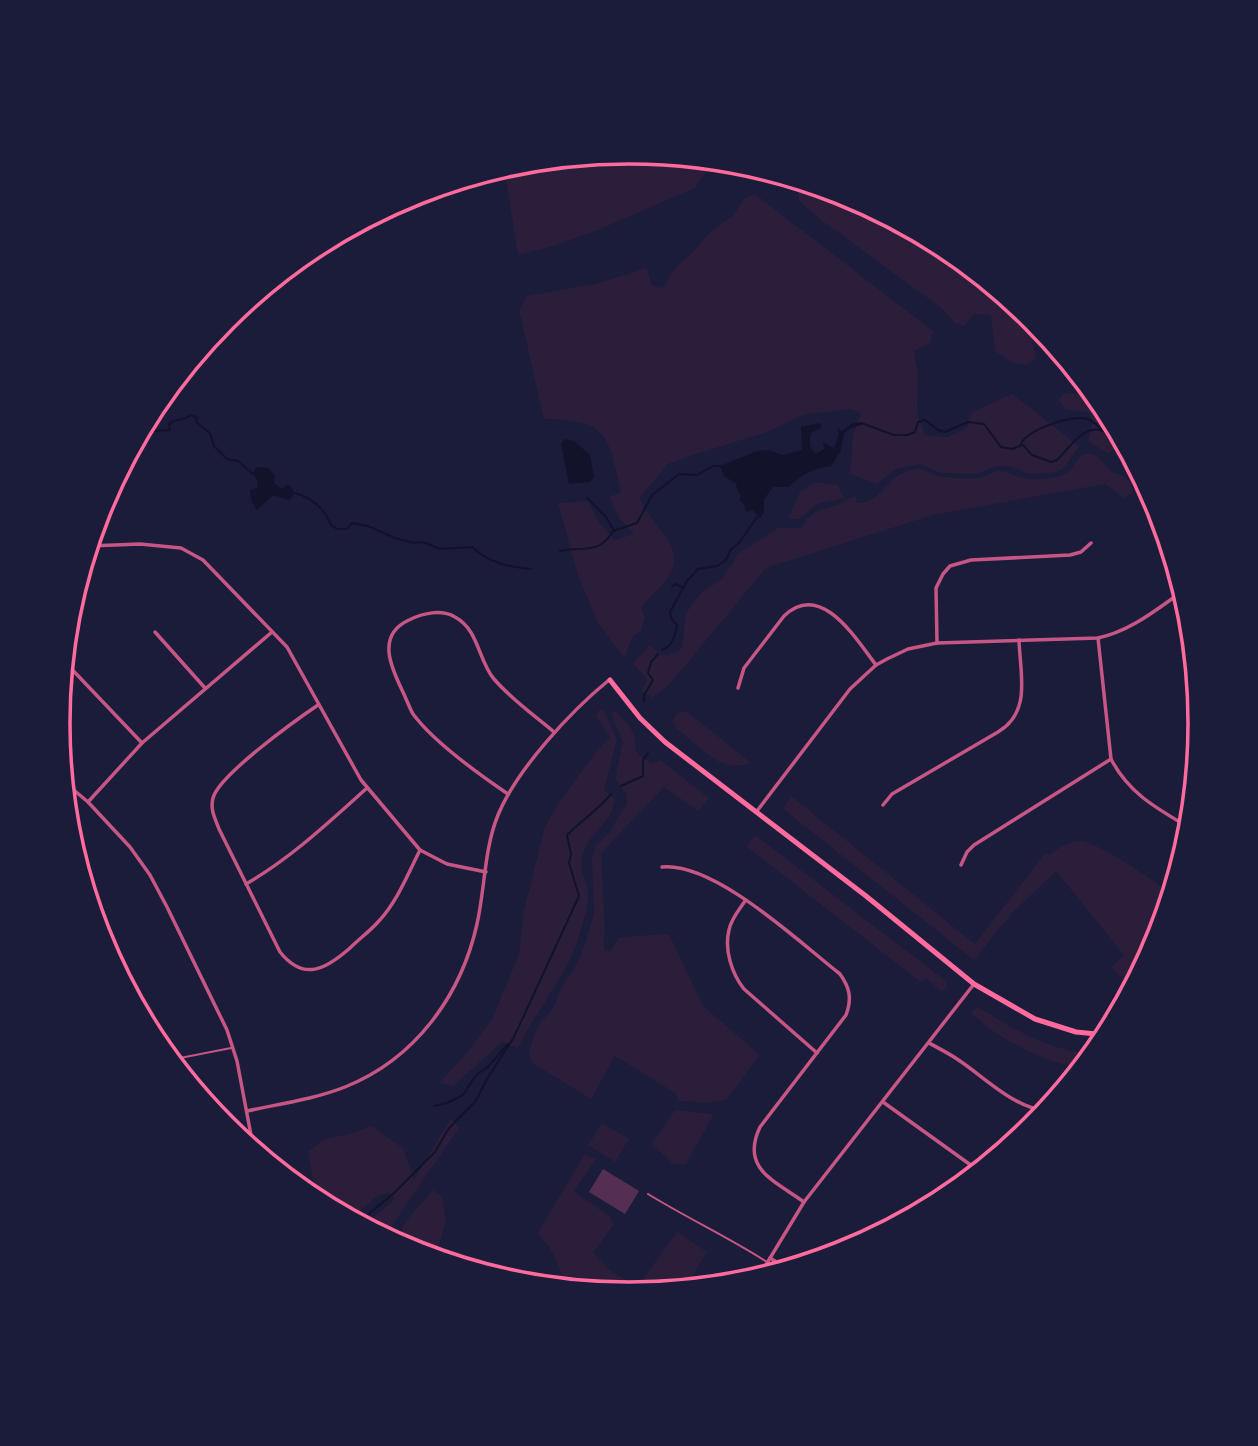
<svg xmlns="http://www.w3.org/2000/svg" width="1258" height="1446" viewBox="0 0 1258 1446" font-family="Barlow,sans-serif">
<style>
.green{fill:#2a1e3b}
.water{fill:#12122b}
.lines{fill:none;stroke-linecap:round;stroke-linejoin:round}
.stream{stroke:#12122b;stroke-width:2}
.building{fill:#542f53}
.service{stroke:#c65784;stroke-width:2}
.minor{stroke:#c65784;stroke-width:3.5}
.secondary{stroke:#ff6b9d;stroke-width:5}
.rim{fill:none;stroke:#ff6b9d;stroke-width:3.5}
</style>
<rect width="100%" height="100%" fill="#1b1b3a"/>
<g class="green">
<polygon points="629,152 714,161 695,188 596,231 553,246 518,255 504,167 518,163"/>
<polygon points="797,180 848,195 947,248 1034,320 1029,325 1036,358 1026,365 1011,362 995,351 991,315 974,314 965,326 955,323 944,310 821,220 799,201"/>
<path d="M755,194L933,331L930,343L914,351L918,372L917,412L925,435L947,437L967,428L972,412L1012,394L1079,446L1064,468L1057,472L1031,474L1008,466H995L977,474L941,473L920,464L896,469L877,484L850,474L853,435L861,414L850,409L803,415L767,432L696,454L668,464L640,497C646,523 688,545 670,574C663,586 650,596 641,608L645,618L641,631L633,636L624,658L598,623L578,576L558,503L588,501L598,521L615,540L634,534L619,518L609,497L621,492C608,435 608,420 544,419L519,310L527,296L595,284L647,268L652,286L663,288L675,268L691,254L712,230L733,216L745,198Z"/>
<polygon points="1064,393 1095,395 1103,411 1109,415 1134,462 1117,448 1107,453 1088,441 1093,421 1088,412 1065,409 1059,400"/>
<path d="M1084,454H1092L1097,456L1112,472L1123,476L1131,483L1133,492L1124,498L1105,484L933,515L766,568L669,685L652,698L642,691L647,680L633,663L650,645L661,655H667L678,651L682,647L686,613L701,593L723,578L728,568L733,564L737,554L778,528H801C814,503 833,512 852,497H856V503C885,503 885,474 914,469C925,467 934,477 945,477C955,478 967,479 977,478C984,478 991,472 998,471C1008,470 1014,477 1023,478C1035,481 1061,479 1070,470C1076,464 1077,458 1084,454Z"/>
<polygon points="814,482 838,485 844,498 818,504 798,519 788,519 800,492"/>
<path d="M603,709L617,739L604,790L615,799C613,822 589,833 583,854C578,872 586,877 588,891C589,904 583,921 580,934C568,975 537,1009 518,1048L502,1042L453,1086L439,1083L464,1056L492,1019L519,954L523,914L545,827L559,802L596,752L610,737L596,717L599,710Z"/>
<path d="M613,710C621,715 628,723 632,731C640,749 627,750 652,763L660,760L709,798L698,811L664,787L601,853L605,933L603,943L605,950L611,951L619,937L669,934L703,1006L760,1055L726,1100L709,1103L679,1101L675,1093L615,1056L591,1099L531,1062L529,1053L533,1038L540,1023L552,1010L561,988L579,960L588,935L594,913L592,858L596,845L609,833L627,803V795L616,780L617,768L623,743L612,715Z"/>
<path d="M686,711L750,762C723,777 697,744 677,729L672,721L677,713Z"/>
<path d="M791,796L975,944L1045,853L1049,855C1059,848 1066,842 1079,841C1099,841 1152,881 1172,893L1157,942L1126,998L1127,983L1111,967L1124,955L1056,871L1012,913L974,960L783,809Z"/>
<polygon points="755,835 942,978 947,983 946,989 942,992 926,978 922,983 747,847"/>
<path d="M978,1007C1015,1030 1048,1050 1093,1054L1084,1065C1077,1065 1068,1065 1062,1064C1037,1058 987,1032 971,1012Z"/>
<polygon points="675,1110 714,1114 686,1164 673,1164 652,1144"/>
<polygon points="451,1119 459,1128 384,1237 364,1226 395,1199 389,1192 376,1197 350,1219 317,1201 308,1152 324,1139 349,1134 371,1126 403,1148 414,1179"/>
<polygon points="602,1123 629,1139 615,1162 588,1145"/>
<path d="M585,1154L596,1159L574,1191L609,1216L614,1224L593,1253L610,1270L626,1280L628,1294L563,1288C561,1266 554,1249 537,1234Z"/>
<polygon points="433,1190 442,1197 446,1220 435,1258 410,1251 394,1242 406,1221"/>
<polygon points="677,1232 707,1252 684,1289 661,1291 643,1279"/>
</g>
<g class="water">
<path d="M863,422L864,424L851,428L844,433L841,450L831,466C816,467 799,476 789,487H773L764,499V512L760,518L753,510L746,512L744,504L739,500L741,496L736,487L737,484L724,476L720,466L757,451L768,450L783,455L802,450L801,427L820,423L821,428L811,433C809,442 809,448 816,454L824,449L823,442L834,448L839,434L837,428L842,431L853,423Z"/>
<polygon points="564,439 574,441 590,455 594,477 590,482 569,484 561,444"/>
<polygon points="256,467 268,468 275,476 274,483 282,489 288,484 295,493 289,500 273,495 257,510 251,500 250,490 257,488 258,481 253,474"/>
</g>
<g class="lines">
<g class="stream">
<path d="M864,424L894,435H907L915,432L918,422L925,420L938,430L945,432L968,422L984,424L1001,447L1012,449L1023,445L1032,455L1051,462L1057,460C1070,448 1085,421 1105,432"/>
<path d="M141,431L148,426L155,431L170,430L169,424C176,418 184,421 191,415L196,417L197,423L210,433L214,446L227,459L238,461L253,474"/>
<polyline points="1105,432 1129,452"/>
<path d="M1021,444C1026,430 1073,414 1087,419C1092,420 1097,425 1101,429"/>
<path d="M295,493C311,497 325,509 331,525L337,529H347L352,523L368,526L395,538L414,543L423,542L440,549L472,547C489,563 509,567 531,569"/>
<polyline points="587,498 606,517 613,529"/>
<path d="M560,551C584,546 599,555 613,531L637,523L652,495L679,474L697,475L713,466H720"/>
<polyline points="672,587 675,584 682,587"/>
<path d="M662,650C673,646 675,636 677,625L671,618L670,612L687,581L698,569L717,566L726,560L731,549L739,543L757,517"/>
<polyline points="644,702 644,695 653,680 648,673 651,662 658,654"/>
<polyline points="621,786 643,776 643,760 648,753"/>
<polyline points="434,1106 447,1103 463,1095 476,1075 487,1068 508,1044"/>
<path d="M358,1223L394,1193L435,1152L449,1128L475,1102L487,1079L514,1037L579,896L569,863L571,854L567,835C582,820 598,810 611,794"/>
<polyline points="635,1290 636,1294"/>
</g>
</g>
<polygon class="building" points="603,1169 639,1191 625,1214 589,1192"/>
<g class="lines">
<g class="service">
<polyline points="170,1060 231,1048"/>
<path d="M648,1194C687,1218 728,1237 767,1262"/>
</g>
<g class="minor">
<polyline points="89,546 140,544 181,548 203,560 287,647 361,780 420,850 447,864 486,872"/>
<polyline points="155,632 205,688"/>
<path d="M1098,638L1111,759C1129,794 1158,809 1190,828"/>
<polyline points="937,643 936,588 943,574 950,566 971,560 1070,555 1081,552 1091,543"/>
<polyline points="64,661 142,743"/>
<path d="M738,688L744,668L784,616C821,580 856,639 876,665"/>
<path d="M318,705C296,720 219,775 213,798C210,810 215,818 219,829L280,952C304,982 326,969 350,948C359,939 370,931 378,922C397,902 408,874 420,850"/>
<polyline points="1199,708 1200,725"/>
<polyline points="63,781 88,802 130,847 150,875 167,907 227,1030 237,1061 254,1151"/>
<path d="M508,794C480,775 433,741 413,714C409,707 406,698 402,690C391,667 376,635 409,620C423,613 441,609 455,617C479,630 478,660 494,679C511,699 534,715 554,732"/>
<polyline points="88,802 142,743 272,632"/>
<path d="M883,805L892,794L998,732C1032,712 1020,674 1019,640"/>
<path d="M757,811L850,689L876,665L887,659L908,649L937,643L1098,638C1131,631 1157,609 1183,591"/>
<polyline points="961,865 967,852 974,845 1111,759"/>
<path d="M662,867C715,862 799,942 840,974C850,988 852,999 846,1015L760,1127C740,1169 775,1181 804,1202"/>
<path d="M246,884C291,858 328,823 367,788"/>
<path d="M745,901C739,910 731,919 729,930C724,950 732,974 744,989L817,1053"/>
<path d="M929,1043C938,1048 948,1053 957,1059C986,1078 1011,1106 1046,1111"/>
<polyline points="883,1102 979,1171"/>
<path d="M247,1111C279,1104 315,1099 345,1087C415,1059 461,996 477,924C485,889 484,849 498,815C517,769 571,711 609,680"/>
<polyline points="770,1258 788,1269"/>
<polyline points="758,1278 804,1202 974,984"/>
</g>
<polyline class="secondary" points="610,680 640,718 665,742 866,896 974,984 1035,1019 1076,1032 1107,1035"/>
</g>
<path d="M0 0H1258V1446H0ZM70 723a559 559 0 1 1 1118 0a559 559 0 1 1-1118 0Z" fill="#1b1b3a" fill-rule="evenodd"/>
<path class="rim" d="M70 723a559 559 0 1 1 1118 0a559 559 0 1 1-1118 0Z"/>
</svg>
